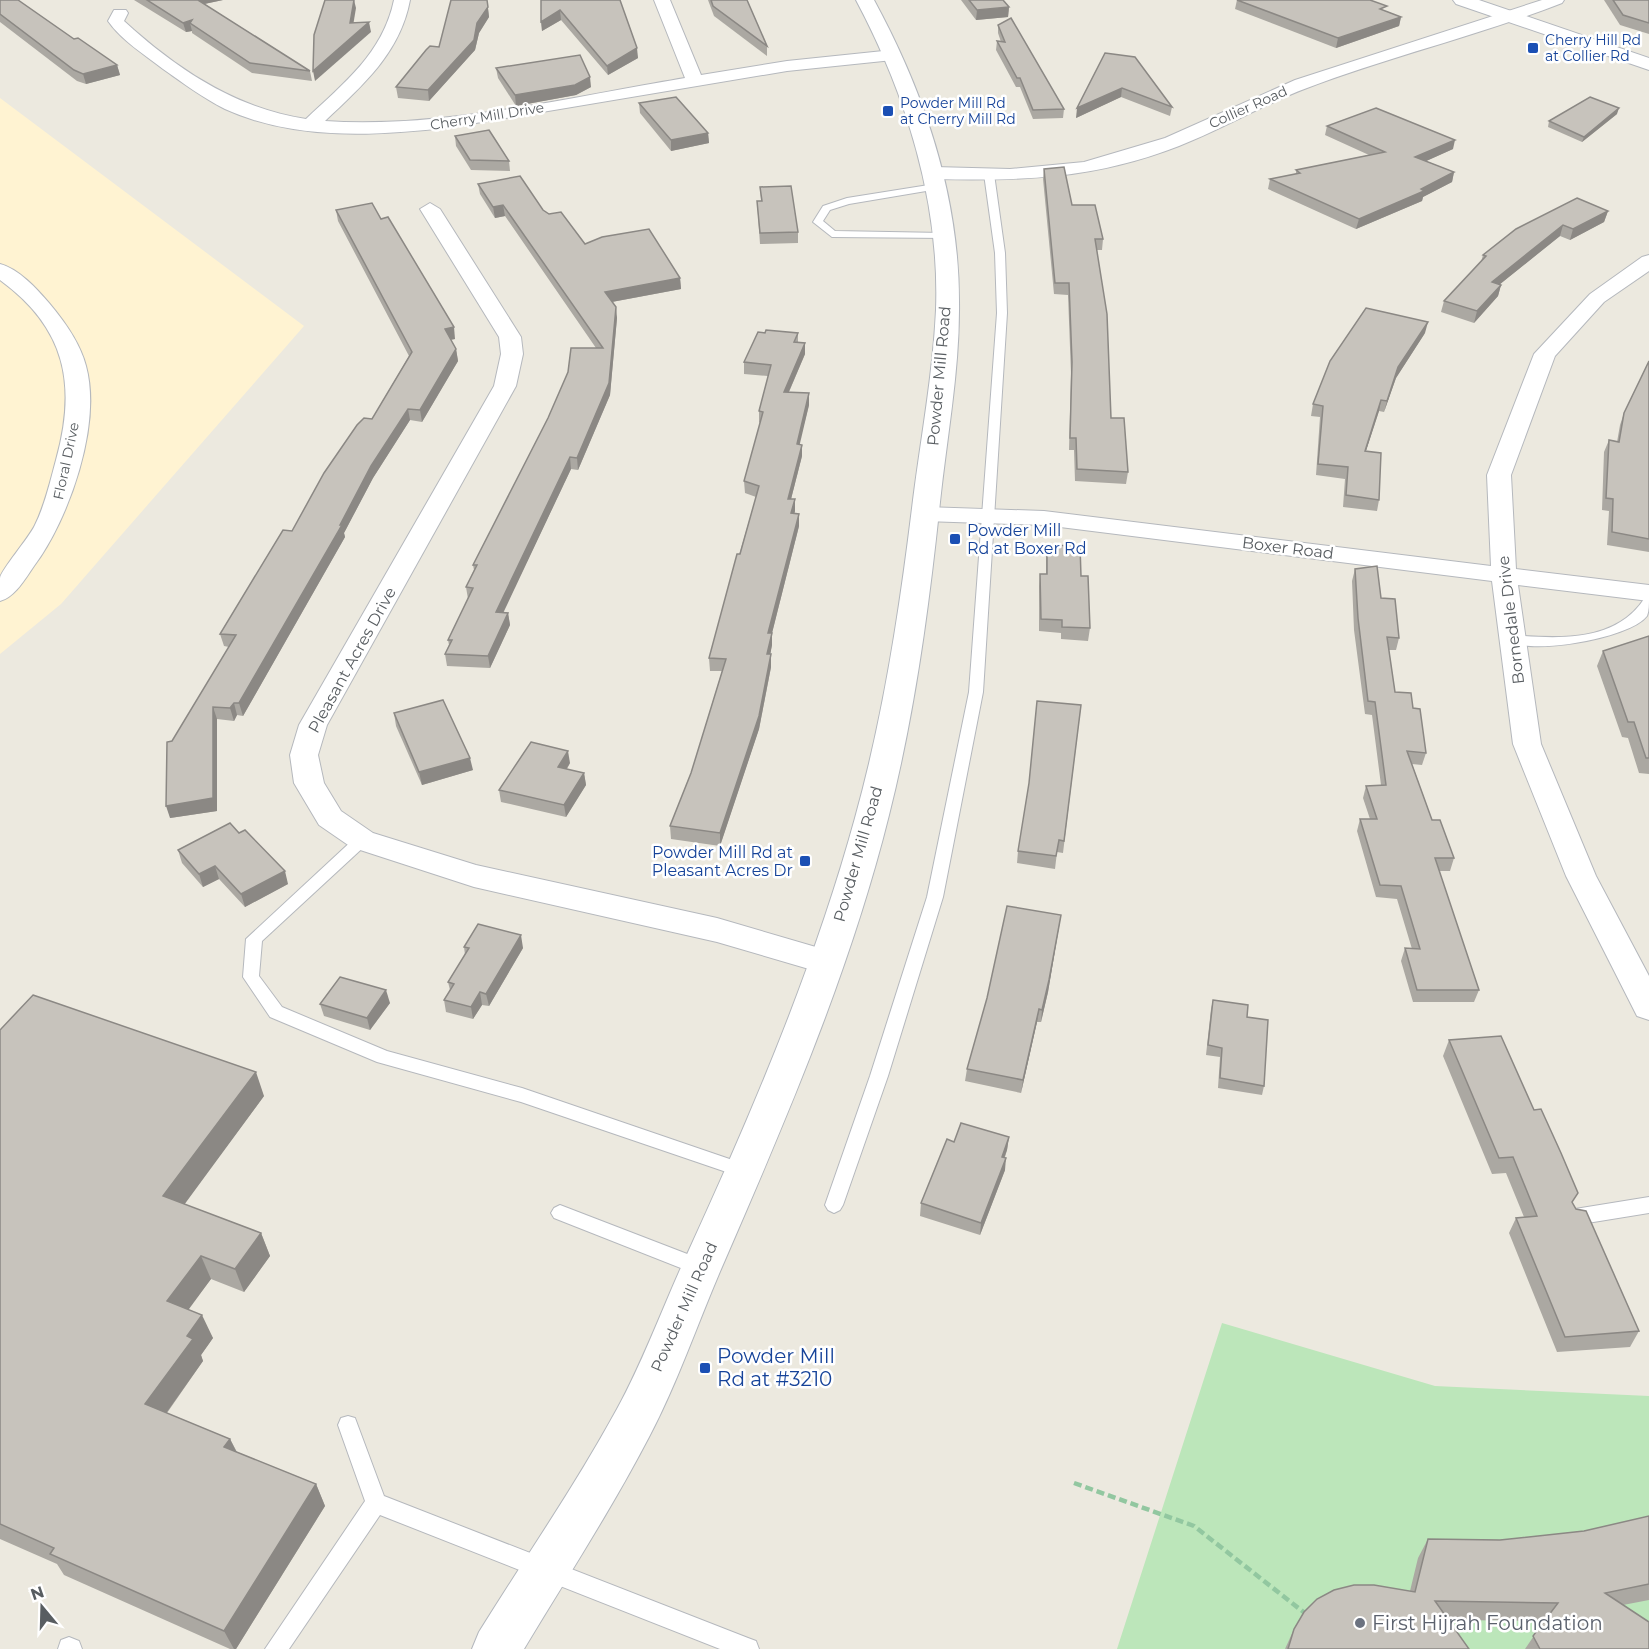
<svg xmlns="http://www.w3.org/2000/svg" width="1649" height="1649" viewBox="0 0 1649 1649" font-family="Montserrat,sans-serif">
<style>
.commercial{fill:#fff3d2}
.green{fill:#bce6ba}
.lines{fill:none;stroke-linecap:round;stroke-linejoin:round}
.lane-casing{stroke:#b5b8bd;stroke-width:2}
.street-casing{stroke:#b5b8bd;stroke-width:2}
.secondary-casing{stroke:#b3b7bd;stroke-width:2}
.path{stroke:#92c7a0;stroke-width:4.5;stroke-dasharray:8 4;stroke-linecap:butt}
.lane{fill:#fff;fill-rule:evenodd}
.street{fill:#fff;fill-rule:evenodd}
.secondary{fill:#fff;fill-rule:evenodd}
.wall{fill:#aba8a2}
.shaded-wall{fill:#8b8884}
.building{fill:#c7c3bc;stroke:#8b8884;stroke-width:1.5}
.transit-dot{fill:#1a4fb4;stroke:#fff;stroke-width:2}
.worship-dot{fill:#6b7280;stroke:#fff;stroke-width:2}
.labels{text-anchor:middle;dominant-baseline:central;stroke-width:5;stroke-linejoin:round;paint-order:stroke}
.far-transit-label{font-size:14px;fill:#164399;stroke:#fff;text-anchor:start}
.far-street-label{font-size:14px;fill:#585d61;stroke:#fff}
.street-label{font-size:16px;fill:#585d61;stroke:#fff}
.transit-label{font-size:16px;fill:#164399;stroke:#fff;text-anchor:start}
.near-transit-label{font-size:20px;fill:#164399;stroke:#fff;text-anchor:start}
.near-worship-label{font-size:20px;fill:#5b616d;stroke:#fff;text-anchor:start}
</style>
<rect width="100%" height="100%" fill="#ece9df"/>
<polygon class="commercial" points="0,98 304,326 61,604 0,654"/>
<polygon class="green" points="1222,1323 1435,1386 1649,1396 1649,1649 1117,1649"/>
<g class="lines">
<g class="lane-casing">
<g id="lane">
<polygon points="989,171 994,174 1005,253 1007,313 983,692 943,897 888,1076 843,1205 840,1210 834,1213 828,1210 825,1205 870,1076 927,897 969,692 997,313 995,253 984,174"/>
<polygon points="935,184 938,185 938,189 849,204 830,210 823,221 835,231 943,233 948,236 947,238 832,237 813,222 823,206 847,198"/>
<path d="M1649,598C1649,604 1649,611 1647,616C1630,639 1523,657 1505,639L1512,635C1559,639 1616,642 1644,599Z"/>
<polygon points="362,835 370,840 367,844 262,941 259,976 282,1007 387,1051 522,1088 750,1166 753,1171 750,1176 744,1178 521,1102 377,1062 270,1017 243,977 246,939 357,836"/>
<polygon points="1649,1197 1649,1213 1575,1225 1569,1223 1566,1217 1569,1211 1575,1209"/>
<polygon points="560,1205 708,1262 710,1268 708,1274 701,1276 554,1218 551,1213 554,1208"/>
<polygon points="348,1416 355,1418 384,1496 748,1638 756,1641 759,1649 720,1649 380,1515 289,1649 265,1649 365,1501 338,1425 341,1418"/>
<polygon points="69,1637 79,1641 82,1649 58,1649 61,1640"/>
</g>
</g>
<g class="street-casing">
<g id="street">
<path d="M394,0H410C400,53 363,85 325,121C441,129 570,97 685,78L654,0H670L701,75L787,61L893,50L901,55L893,60L787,71L452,127C378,136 295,141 225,109C203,98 183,83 163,69C144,54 122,41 108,21L114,10H126L128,13L124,21L134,30C184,74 240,109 306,119C344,83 383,53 394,0Z"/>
<path d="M1542,0H1564L1562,3C1478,36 1391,56 1307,88C1264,104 1223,129 1179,146C1094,179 1024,181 934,179L925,173L934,167L1010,169L1084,162L1165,138L1295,80Z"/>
<polygon points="430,203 440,209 521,337 523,354 516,386 327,725 318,755 324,783 341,811 373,833 476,865 717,918 826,950 837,953 842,962 837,971 826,974 717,942 474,887 351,847 319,825 294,783 290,755 299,725 494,386 501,354 499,337 420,209"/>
<polygon points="1649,255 1649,271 1604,302 1555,356 1511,475 1516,569 1649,585 1649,601 1518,585 1541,744 1596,876 1649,976 1649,1020 1637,1016 1566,876 1513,744 1492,581 1044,525 925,521 916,519 913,514 916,509 925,507 1044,511 1491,566 1487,475 1534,354 1590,294 1642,257"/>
<path d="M0,264C19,269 37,289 49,303C65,322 80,343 86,366C102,425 69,519 34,566C25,579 15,597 0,601C0,594 0,585 0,578C1,570 29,538 35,525C45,505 50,482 56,460C77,385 66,328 0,280Z"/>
</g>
</g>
<g class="secondary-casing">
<g id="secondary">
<path d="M856,0H874C924,92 959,195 959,301C960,369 947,436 940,502C929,607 915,712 889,815C851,968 788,1115 725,1260C699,1319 679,1380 649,1437C611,1510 566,1579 524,1649H472L479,1632C525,1558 575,1486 617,1409C645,1358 664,1303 689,1250C753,1110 814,967 855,818C884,714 900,607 913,500C921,437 933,374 936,310C940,202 906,94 856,0Z"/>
<polygon points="1453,0 1479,0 1649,58 1649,70 1456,4"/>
</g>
</g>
<polyline class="path" points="1074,1483 1194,1526 1306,1614"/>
<use href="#lane" class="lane"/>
<use href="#street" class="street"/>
<use href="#secondary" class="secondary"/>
</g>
<g class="wall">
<polygon points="0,0 74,39 117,65 120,75 86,84 77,81 0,22"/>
<polygon points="134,0 223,0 204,4 310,71 312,81 252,73 192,33 192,31 186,32"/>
<polygon points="487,0 489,17 479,33 475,50 429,101 398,98 396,87"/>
<polygon points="541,0 620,0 638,58 608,75 561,20 542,31"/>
<polygon points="708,0 747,0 767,46 767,56 714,16"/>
<polygon points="961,0 1003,0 1009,7 1008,17 976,20"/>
<polygon points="1237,0 1386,11 1401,17 1399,26 1336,48 1235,9"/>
<polygon points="1604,0 1649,0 1649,34 1620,25"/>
<polygon points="998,25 1064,109 1063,118 1033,119 1020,87 1016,87 996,50 997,41 1001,42 998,33"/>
<polygon points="1105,53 1172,107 1170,116 1121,97 1076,118"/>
<polygon points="496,68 591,87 576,95 516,106 498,78"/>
<polygon points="639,103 708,133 709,143 671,151 640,113"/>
<polygon points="1617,114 1582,142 1548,127 1549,121"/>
<polygon points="1327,126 1453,149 1426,161 1454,172 1452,182 1423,197 1422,201 1356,229 1268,189 1270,179 1296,174 1296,170 1369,155 1325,135"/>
<polygon points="455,136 509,161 510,171 471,170 456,146"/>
<polygon points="1044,169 1072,205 1103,239 1102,250 1097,250 1111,418 1128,472 1126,484 1075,481 1074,450 1069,450 1071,374 1068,295 1054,294 1043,179"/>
<polygon points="478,184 543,210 585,244 680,278 681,289 612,302 617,318 610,395 578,470 571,469 503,612 508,613 510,625 490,668 447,666 445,654 449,645 448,640 468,599 466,587 474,570 473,565 596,348 505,216 495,218 480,194"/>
<polygon points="760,187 798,232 798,243 760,244 757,201 761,201"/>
<polygon points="336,210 381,219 455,339 451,340 456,349 458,361 422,422 410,420 373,478 344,533 345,537 243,716 237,715 234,721 217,719 217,811 170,818 172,741 229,647 224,646 220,634 292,531 372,419 409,356 338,221"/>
<polygon points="1608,211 1604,222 1570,240 1560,236 1500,284 1501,285 1498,296 1474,323 1441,312 1444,301 1481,262 1483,255 1516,229"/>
<polygon points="798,333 798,342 805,343 805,354 789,392 809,393 809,405 799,444 802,445 802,456 791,499 795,511 794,514 799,514 799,526 772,633 772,645 770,654 771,667 759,729 720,846 671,839 670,826 691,773 722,671 710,671 709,658 756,497 745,493 744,481 760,423 759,422 759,411 768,376 744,374 744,362"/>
<polygon points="1425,333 1396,378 1384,412 1379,411 1366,451 1379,500 1377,511 1343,507 1345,479 1316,475 1320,417 1311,416 1313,404"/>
<polygon points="1649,361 1649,552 1607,545 1609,511 1602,510 1604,452 1609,440 1617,442 1620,425 1624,413"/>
<polygon points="1047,545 1081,576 1090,628 1088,641 1061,639 1061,633 1039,631 1039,586 1040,574 1046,574 1046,557"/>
<polygon points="1355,569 1381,598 1399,638 1396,650 1389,650 1395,692 1413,708 1426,753 1422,765 1412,764 1432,820 1454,858 1450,871 1439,871 1479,990 1474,1002 1413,1002 1401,961 1405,948 1412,949 1397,899 1376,897 1357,831 1360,819 1370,819 1363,798 1366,786 1381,785 1372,715 1365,714 1354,630 1352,581"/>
<polygon points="1649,636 1649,774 1639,773 1628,738 1622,737 1597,666 1603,651"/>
<polygon points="1081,705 1063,853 1057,852 1055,869 1017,863 1018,851"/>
<polygon points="394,713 473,770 422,785 396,726"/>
<polygon points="570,763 567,769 584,773 586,785 566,817 501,802 499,790"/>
<polygon points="239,833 288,884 245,907 219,879 203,887 182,863 178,850"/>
<polygon points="1061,915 1048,992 1041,1022 1037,1022 1021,1093 965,1081 967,1069"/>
<polygon points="464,947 523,948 489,1006 482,1005 473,1019 446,1012 444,1000 450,990 448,982 465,955"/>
<polygon points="1213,1000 1247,1017 1264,1086 1262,1095 1218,1088 1220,1057 1206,1055 1211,1009"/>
<polygon points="390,1003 370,1030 324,1016 320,1004"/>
<polygon points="0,1030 264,1096 184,1204 261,1233 270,1256 244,1292 211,1279 188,1309 213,1338 201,1355 203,1361 167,1413 230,1439 237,1452 316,1484 325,1506 236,1649 230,1649 64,1575 57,1564 0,1539"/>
<polygon points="1449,1040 1572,1203 1639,1331 1630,1347 1557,1352 1509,1233 1516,1218 1524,1217 1506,1173 1492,1174 1443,1056"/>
<polygon points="1009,1137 1007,1150 1005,1157 1005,1170 980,1235 920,1216 921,1203 954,1142"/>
<polygon points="1649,1516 1649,1600 1623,1605 1649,1649 1525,1649 1544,1621 1448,1620 1469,1649 1285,1649 1294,1629 1410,1591 1418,1558 1428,1539 1500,1540 1584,1531"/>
</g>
<g class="shaded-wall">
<polygon points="193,0 223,0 195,6"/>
<polygon points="354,0 356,8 352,32 350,23"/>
<polygon points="487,0 489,17 479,33 475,50 429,101 428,90 477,23"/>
<polygon points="1009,7 1008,17 976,20 977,10"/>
<polygon points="560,10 561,20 542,31 541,22"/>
<polygon points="1401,17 1399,26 1336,48 1338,38"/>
<polygon points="192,20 190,23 192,31 186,32 183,23"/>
<polygon points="369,22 371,32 315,81 313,71"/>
<polygon points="637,48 638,58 608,75 607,66"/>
<polygon points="117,65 120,75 86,84 83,74"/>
<polygon points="590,77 591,87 576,95 516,106 515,95"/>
<polygon points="1122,88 1121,97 1076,118 1077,108"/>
<polygon points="1619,108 1617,114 1582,142 1584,137"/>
<polygon points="708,133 709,143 671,151 671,140"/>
<polygon points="1455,140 1453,149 1413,167 1415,157"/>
<polygon points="1454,172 1452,182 1423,197 1422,201 1356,229 1359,219 1421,189"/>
<polygon points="503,205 505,216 495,218 493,207"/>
<polygon points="1608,211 1604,222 1570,240 1573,229"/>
<polygon points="1563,225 1560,236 1489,293 1492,282"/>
<polygon points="680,278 681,289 606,303 605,292"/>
<polygon points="1501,285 1498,296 1474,323 1477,311"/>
<polygon points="616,307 617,318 610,395 578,470 577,458"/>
<polygon points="1428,322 1425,333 1396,378 1384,412 1387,401 1398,367"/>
<polygon points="454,327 455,339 447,340 445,329"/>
<polygon points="805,343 805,354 784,403 784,392"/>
<polygon points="456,349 458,361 422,422 420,410"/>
<polygon points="809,393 809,405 797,456 797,444"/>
<polygon points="1381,400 1379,411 1362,463 1365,451"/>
<polygon points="408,409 410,420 373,478 344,533 345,537 243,716 239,703 340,525 371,466"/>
<polygon points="802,445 802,456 788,511 788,499"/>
<polygon points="570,457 571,469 498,624 496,612"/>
<polygon points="795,499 795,511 791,525 791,513"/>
<polygon points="799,514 799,526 769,645 768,633"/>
<polygon points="508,613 510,625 490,668 488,656"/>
<polygon points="772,633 772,645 768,667 767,654"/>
<polygon points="771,654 771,667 759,729 720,846 720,833"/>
<polygon points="234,703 237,715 234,721 230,708"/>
<polygon points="213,707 217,719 217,811 170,818 166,806"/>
<polygon points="568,751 570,763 560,779 558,767"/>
<polygon points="470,758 473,770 422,785 419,772"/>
<polygon points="584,773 586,785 566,817 564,805"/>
<polygon points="215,866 219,879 203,887 199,874"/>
<polygon points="285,871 288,884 245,907 241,894"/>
<polygon points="1061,915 1048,992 1041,1022 1042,1010"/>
<polygon points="521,935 523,948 489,1006 486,994"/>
<polygon points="386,990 390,1003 370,1030 367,1018"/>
<polygon points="480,992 482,1005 473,1019 471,1007"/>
<polygon points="1039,1009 1037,1022 1021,1093 1023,1080"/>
<polygon points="256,1072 264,1096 173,1220 163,1196"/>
<polygon points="1009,1137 1007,1150 1000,1169 1002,1157"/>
<polygon points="1006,1158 1005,1170 980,1235 981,1223"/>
<polygon points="261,1233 270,1256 244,1292 235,1269"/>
<polygon points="201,1256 211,1279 178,1324 167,1301"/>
<polygon points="202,1315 213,1338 201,1355 203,1361 157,1426 145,1404 187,1336"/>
<polygon points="230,1439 241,1461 224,1447"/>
<polygon points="316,1484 325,1506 236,1649 234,1649 224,1631"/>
</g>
<g class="building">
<polygon points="0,0 18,0 74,39 78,38 117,65 83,74 74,70 0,14"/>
<polygon points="147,0 198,0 310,71 250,63 190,23 192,20 183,23"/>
<polygon points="325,0 354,0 350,23 369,22 313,71 314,35"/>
<polygon points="451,0 487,0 488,7 477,23 474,40 428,90 396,87 426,50 430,46 439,47"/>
<polygon points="541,0 620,0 637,48 607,66 560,10 541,22"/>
<polygon points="711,0 747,0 767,46 713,6"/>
<polygon points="969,0 1003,0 1009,7 977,10"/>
<polygon points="1237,0 1370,0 1387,6 1380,9 1401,17 1338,38"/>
<polygon points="1613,0 1649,0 1649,23 1623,15"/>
<polygon points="1011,18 1064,109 1033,110 1020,78 1017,78 997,41 1005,42 998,25"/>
<polygon points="1105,53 1135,57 1172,107 1122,88 1077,108"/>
<polygon points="580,55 590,77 575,85 515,95 496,68"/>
<polygon points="676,97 708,133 671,140 639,103"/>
<polygon points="1590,97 1619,108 1584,137 1549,121"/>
<polygon points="1376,108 1455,140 1415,157 1454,172 1421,189 1424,191 1359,219 1270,179 1300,173 1296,170 1385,152 1327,126"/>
<polygon points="489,130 509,161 470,160 455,136"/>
<polygon points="1064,167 1072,205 1095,205 1103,239 1095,239 1107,314 1111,418 1124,418 1128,472 1077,469 1076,438 1070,438 1072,362 1069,283 1055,283 1044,169"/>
<polygon points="520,176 543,210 549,214 561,212 585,244 602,237 649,229 680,278 605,292 616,307 609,383 577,458 570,457 496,612 508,613 488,656 445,654 452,640 448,640 473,588 466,587 477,565 473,565 548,418 568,372 571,348 603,348 503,205 493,207 478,184"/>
<polygon points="791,186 798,232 760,233 757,201 762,201 760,187"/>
<polygon points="1577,198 1608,211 1573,229 1563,225 1492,282 1501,285 1477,311 1444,301 1486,256 1483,255 1516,229"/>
<polygon points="372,203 381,219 388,217 454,327 445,329 456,349 420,410 408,409 371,466 340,525 342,525 239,703 234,703 230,708 213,707 213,798 166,806 167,742 172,741 236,635 220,634 283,530 292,531 324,473 357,425 364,418 372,419 412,352 336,210"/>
<polygon points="1366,308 1428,322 1398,367 1387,401 1381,400 1365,451 1381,453 1379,500 1346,495 1348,467 1318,464 1323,406 1313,404 1330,361"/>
<polygon points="766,330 798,333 794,342 805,343 784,392 809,393 797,444 802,445 788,499 795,499 791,513 799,514 768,633 772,633 767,654 771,654 759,716 720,833 670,826 691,773 726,659 709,658 737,554 740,554 759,486 744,481 763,412 759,411 771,365 744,362 758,332 765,333"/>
<polygon points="1649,361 1649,539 1612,532 1613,499 1606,498 1609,440 1619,442 1624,413"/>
<polygon points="1047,545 1080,546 1081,576 1088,576 1090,628 1062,627 1062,620 1041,619 1040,574 1047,574"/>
<polygon points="1377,566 1381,598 1395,599 1399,638 1387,637 1395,692 1411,693 1413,708 1420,709 1426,753 1407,751 1432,820 1440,820 1454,858 1435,858 1479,990 1417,990 1405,948 1420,949 1401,886 1380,885 1360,819 1377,819 1366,786 1386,785 1375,702 1368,701 1358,618 1355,569"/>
<polygon points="1649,636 1649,758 1646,758 1634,722 1628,722 1603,651"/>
<polygon points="443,700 470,758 419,772 394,713"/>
<polygon points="1037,701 1081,705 1064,841 1059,840 1056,856 1018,851 1029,783"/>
<polygon points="531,742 568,751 558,767 584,773 564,805 499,790"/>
<polygon points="230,823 239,833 245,830 285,871 241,894 215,866 199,874 178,850"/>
<polygon points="1007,906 1061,915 1049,980 1042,1010 1039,1009 1023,1080 967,1069 987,998"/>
<polygon points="478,924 521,935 486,994 480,992 471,1007 444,1000 454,984 448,982 469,948 464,947"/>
<polygon points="340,977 386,990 367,1018 320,1004"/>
<polygon points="33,995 256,1072 163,1196 261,1233 235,1269 201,1256 167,1301 202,1315 187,1336 193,1339 145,1404 230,1439 224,1447 316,1484 224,1631 50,1554 54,1548 0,1524 0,1030"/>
<polygon points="1213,1000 1248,1005 1247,1017 1268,1020 1264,1086 1220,1078 1222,1048 1208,1045"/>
<polygon points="1501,1036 1534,1110 1541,1109 1561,1153 1578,1193 1572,1202 1576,1209 1586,1211 1639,1331 1565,1337 1516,1218 1537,1216 1513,1157 1499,1158 1449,1040"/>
<polygon points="961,1123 1009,1137 1002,1157 1006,1158 981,1223 921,1203 947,1139 954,1142"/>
<polygon points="1649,1516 1649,1584 1605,1593 1649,1622 1649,1649 1540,1649 1533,1636 1558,1603 1435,1601 1469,1649 1288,1649 1294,1629 1304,1612 1317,1599 1334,1590 1354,1585 1374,1585 1415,1592 1428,1539 1500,1540 1584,1531"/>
</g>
<g class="transit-dot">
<rect x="1527" y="42" width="12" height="12" rx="3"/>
<rect x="882" y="105" width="12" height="12" rx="3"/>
<rect x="949" y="533" width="12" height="12" rx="3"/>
<rect x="799" y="855" width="12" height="12" rx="3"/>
<rect x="699" y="1362" width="12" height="12" rx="3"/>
</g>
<circle class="worship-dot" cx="1360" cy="1623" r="6"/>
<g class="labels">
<g class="far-transit-label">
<text x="1545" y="40">Cherry Hill Rd<tspan x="1545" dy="16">at Collier Rd</tspan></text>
<text x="900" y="103">Powder Mill Rd<tspan x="900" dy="16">at Cherry Mill Rd</tspan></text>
</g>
<g class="far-street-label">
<text transform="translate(1248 107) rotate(-24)">Collier Road</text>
<text transform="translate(487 116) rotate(-9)">Cherry Mill Drive</text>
<text transform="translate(66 461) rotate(-78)">Floral Drive</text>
</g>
<g class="street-label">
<text transform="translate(939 376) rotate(-85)">Powder Mill Road</text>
<text transform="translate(1288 548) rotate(7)">Boxer Road</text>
<text transform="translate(1511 620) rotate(-97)">Bornedale Drive</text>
<text transform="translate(352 660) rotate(-61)">Pleasant Acres Drive</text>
<text transform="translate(858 854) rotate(-74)">Powder Mill Road</text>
<text transform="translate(684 1307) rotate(-66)">Powder Mill Road</text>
</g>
<g class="transit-label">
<text x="967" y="530">Powder Mill<tspan x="967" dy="18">Rd at Boxer Rd</tspan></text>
<text x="793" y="852" text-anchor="end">Powder Mill Rd at<tspan x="793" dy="18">Pleasant Acres Dr</tspan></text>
</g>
<g class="near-transit-label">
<text x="717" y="1356">Powder Mill<tspan x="717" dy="23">Rd at #3210</tspan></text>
</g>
<g class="near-worship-label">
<text x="1372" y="1623">First Hijrah Foundation</text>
</g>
</g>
<g transform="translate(42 1607) rotate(341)" stroke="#ffffff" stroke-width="4.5" paint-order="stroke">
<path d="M0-4.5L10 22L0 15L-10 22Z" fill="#585d61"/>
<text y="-9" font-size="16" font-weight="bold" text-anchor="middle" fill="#585d61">N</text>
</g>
</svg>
